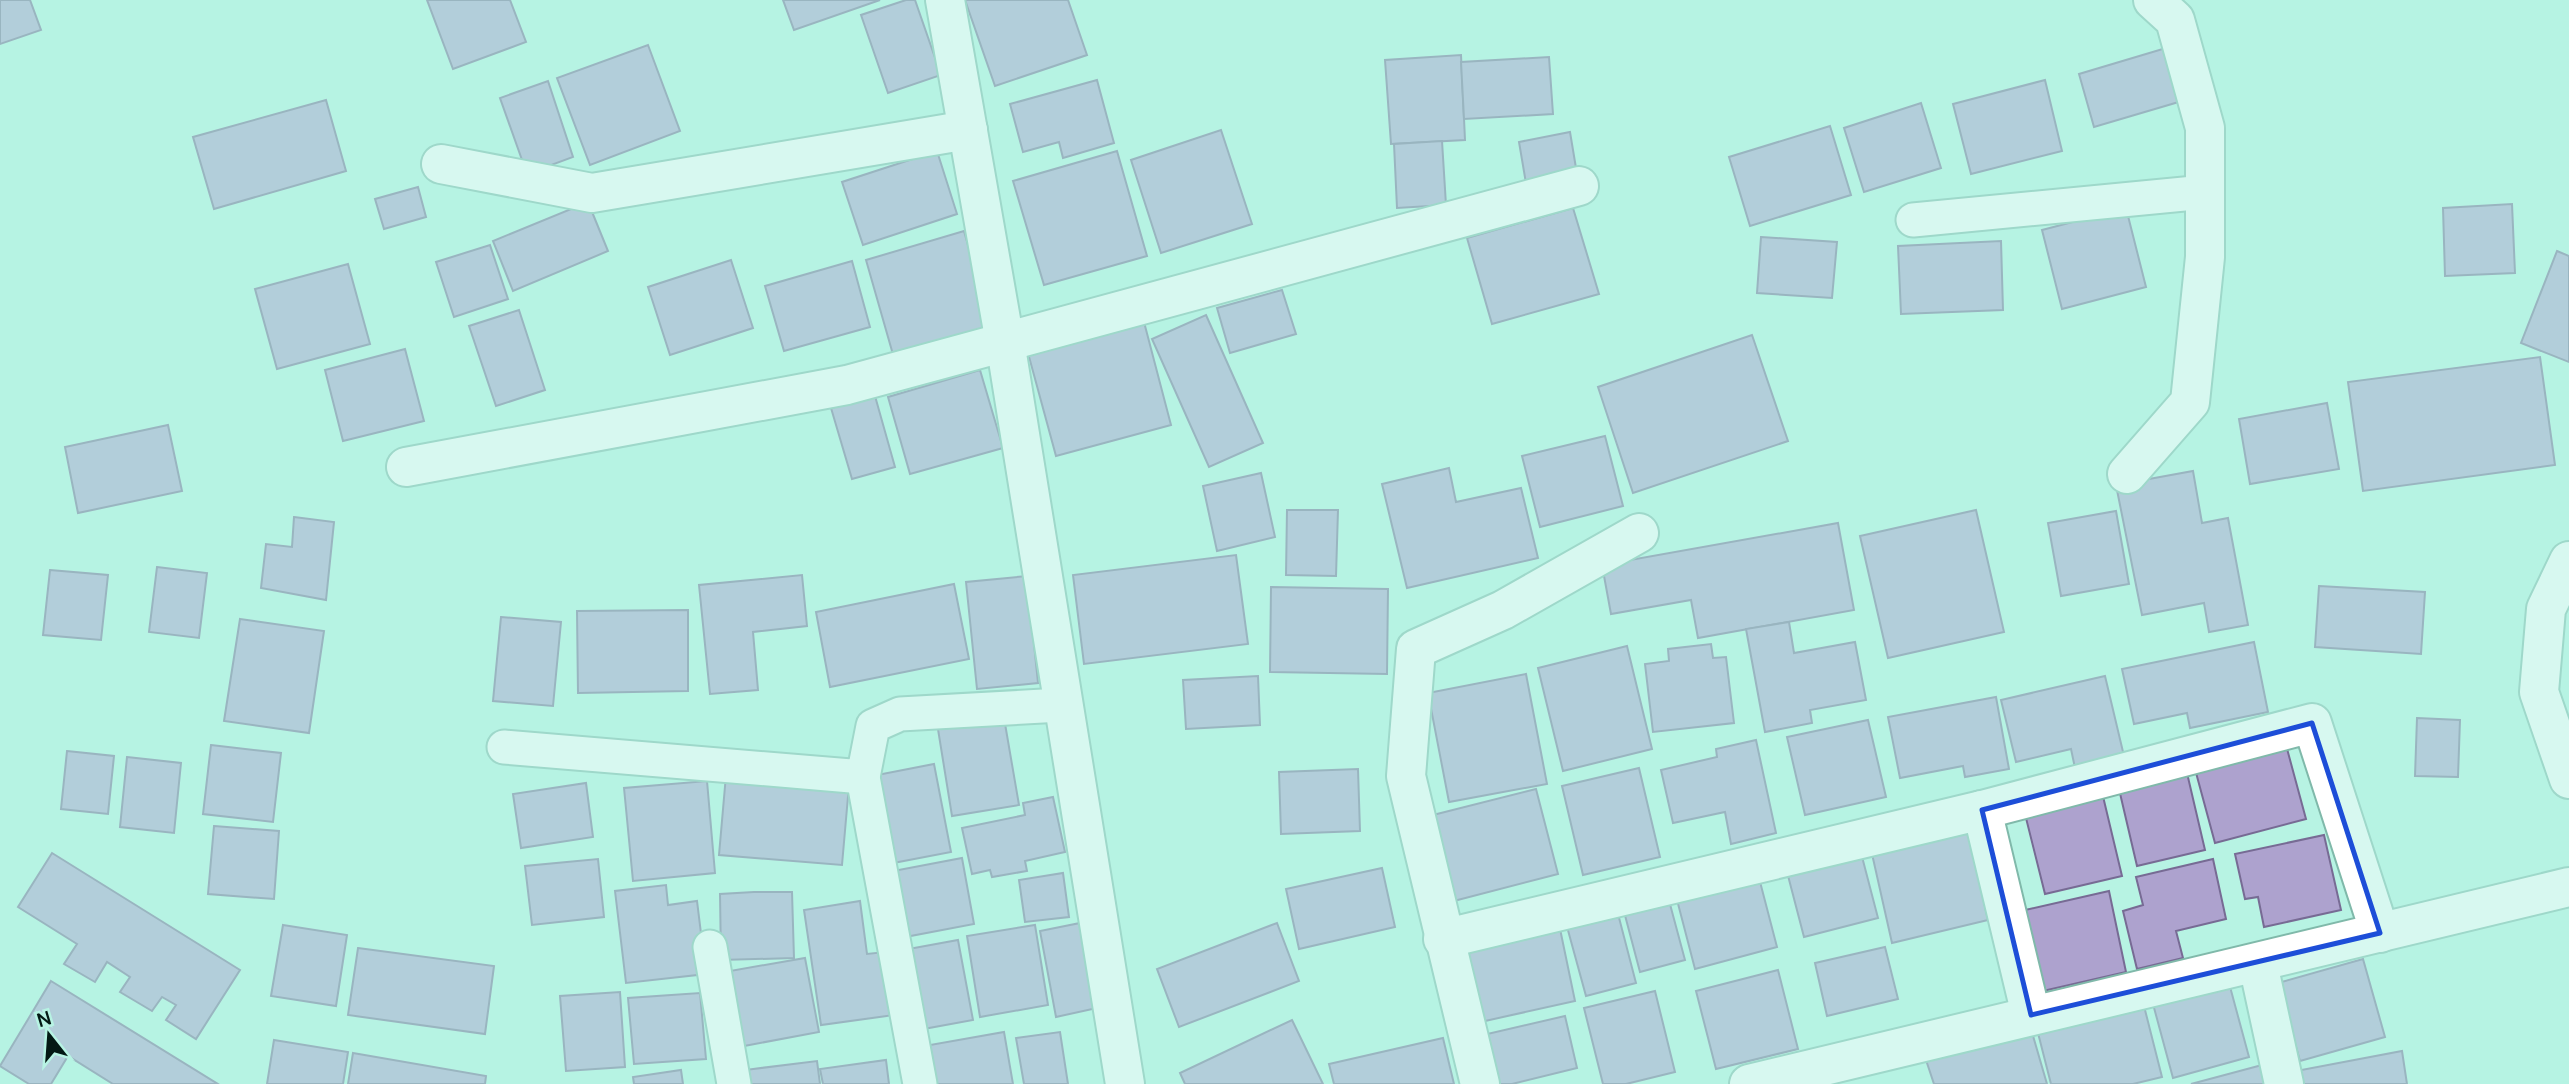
<svg xmlns="http://www.w3.org/2000/svg" width="2569" height="1084" viewBox="0 0 2569 1084" font-family="Manrope,sans-serif">
<style>
.building{fill:#ada2ce;stroke:#776b94;stroke-width:2}
.lines{fill:none;stroke-linecap:round;stroke-linejoin:round}
.service-casing{stroke:#80b9aa;stroke-width:37}
.minor-casing{stroke:#80b9aa;stroke-width:42}
.service{stroke:#fff;stroke-width:33}
.minor{stroke:#fff;stroke-width:38}
.marked{fill:none;stroke:#1d4ed8;stroke-width:5;stroke-linejoin:round}
</style>
<rect width="100%" height="100%" fill="#b7f3e3"/>
<g class="building">
<polygon points="0,0 30,0 41,30 0,44"/>
<polygon points="427,0 510,0 526,42 453,69"/>
<polygon points="783,0 880,0 794,30"/>
<polygon points="906,0 915,0 941,75 888,93 861,15"/>
<polygon points="965,0 1068,0 1087,55 995,86"/>
<polygon points="648,45 680,131 590,165 557,78"/>
<polygon points="2166,48 2182,101 2094,127 2079,74"/>
<polygon points="1461,55 1465,140 1391,144 1385,60"/>
<polygon points="1549,57 1553,114 1464,119 1461,62"/>
<polygon points="1097,80 1114,143 1063,158 1059,142 1023,152 1010,104"/>
<polygon points="2045,80 2062,151 1971,174 1953,104"/>
<polygon points="548,81 573,157 527,174 500,98"/>
<polygon points="326,100 346,171 214,209 193,137"/>
<polygon points="1921,103 1941,168 1864,192 1844,128"/>
<polygon points="1830,126 1851,195 1750,226 1729,157"/>
<polygon points="1221,130 1252,224 1161,253 1131,160"/>
<polygon points="1570,132 1579,186 1528,195 1519,142"/>
<polygon points="1442,141 1446,205 1397,208 1394,144"/>
<polygon points="937,151 957,214 863,245 842,182"/>
<polygon points="1117,151 1147,256 1044,285 1013,181"/>
<polygon points="418,187 426,217 384,229 375,199"/>
<polygon points="588,202 608,251 513,291 493,241"/>
<polygon points="2512,204 2515,273 2445,276 2443,208"/>
<polygon points="1573,208 1599,294 1492,324 1467,238"/>
<polygon points="2126,208 2146,287 2062,309 2042,230"/>
<polygon points="964,231 992,330 894,358 866,260"/>
<polygon points="1761,237 1837,242 1832,298 1757,293"/>
<polygon points="2001,241 2003,310 1901,314 1898,246"/>
<polygon points="490,245 508,299 454,317 436,262"/>
<polygon points="2557,251 2569,256 2569,362 2521,343"/>
<polygon points="731,260 753,328 670,355 648,287"/>
<polygon points="852,261 870,327 784,351 765,286"/>
<polygon points="348,264 370,344 277,369 255,289"/>
<polygon points="1282,290 1296,334 1230,353 1217,308"/>
<polygon points="519,310 545,390 496,406 469,326"/>
<polygon points="1206,315 1263,443 1209,467 1152,339"/>
<polygon points="1144,322 1171,425 1056,456 1028,353"/>
<polygon points="1752,335 1788,441 1633,493 1598,387"/>
<polygon points="405,349 424,421 343,441 325,370"/>
<polygon points="2540,357 2555,465 2363,491 2348,382"/>
<polygon points="980,370 1003,448 910,474 888,397"/>
<polygon points="875,396 895,467 852,479 831,408"/>
<polygon points="2327,403 2339,469 2250,484 2239,419"/>
<polygon points="168,425 182,491 78,513 65,447"/>
<polygon points="1605,436 1623,506 1540,527 1522,456"/>
<polygon points="1449,468 1456,502 1521,488 1538,558 1407,588 1382,484"/>
<polygon points="2193,471 2202,523 2228,518 2248,625 2209,632 2204,603 2142,615 2116,485"/>
<polygon points="1261,473 1275,537 1217,551 1203,486"/>
<polygon points="1287,510 1338,510 1336,576 1286,575"/>
<polygon points="1976,510 2004,632 1888,658 1860,536"/>
<polygon points="2116,511 2129,584 2061,596 2048,523"/>
<polygon points="294,517 334,522 326,600 261,588 266,544 292,547"/>
<polygon points="1838,523 1854,610 1698,638 1691,600 1611,614 1602,565"/>
<polygon points="1236,555 1248,644 1084,664 1073,575"/>
<polygon points="157,567 207,573 199,638 149,632"/>
<polygon points="50,570 108,575 101,640 43,635"/>
<polygon points="802,575 807,626 753,632 758,690 710,694 699,585"/>
<polygon points="1027,576 1038,683 977,689 966,582"/>
<polygon points="954,584 969,659 830,687 816,612"/>
<polygon points="2319,586 2425,592 2421,654 2315,647"/>
<polygon points="1271,587 1388,589 1387,674 1270,672"/>
<polygon points="688,610 688,691 578,693 577,611"/>
<polygon points="501,617 561,622 553,706 493,701"/>
<polygon points="240,619 324,631 309,733 224,721"/>
<polygon points="1789,622 1794,653 1855,642 1866,700 1810,710 1812,723 1765,732 1746,629"/>
<polygon points="2254,642 2268,712 2190,728 2187,713 2134,724 2122,669"/>
<polygon points="1711,644 1713,658 1726,657 1734,723 1653,732 1645,664 1669,661 1668,649"/>
<polygon points="1627,646 1652,749 1563,771 1538,668"/>
<polygon points="1526,674 1547,784 1449,802 1428,693"/>
<polygon points="1258,676 1260,725 1186,729 1183,680"/>
<polygon points="2105,676 2124,756 2075,768 2071,749 2016,762 2001,700"/>
<polygon points="1996,697 2009,769 1965,777 1963,766 1900,778 1888,717"/>
<polygon points="1003,712 1019,805 952,816 937,723"/>
<polygon points="2417,718 2460,720 2458,777 2415,776"/>
<polygon points="1868,720 1886,797 1805,815 1787,737"/>
<polygon points="1756,740 1776,833 1731,844 1725,812 1673,823 1661,770 1717,757 1716,749"/>
<polygon points="211,745 281,753 273,822 203,814"/>
<polygon points="2286,745 2306,819 2215,843 2195,769"/>
<polygon points="67,751 114,756 108,814 61,809"/>
<polygon points="127,757 181,763 174,833 120,827"/>
<polygon points="934,764 951,852 888,864 872,776"/>
<polygon points="1639,768 1660,857 1583,875 1562,786"/>
<polygon points="1358,769 1360,831 1281,834 1279,772"/>
<polygon points="2187,773 2205,850 2137,866 2119,789"/>
<polygon points="726,775 849,785 842,865 719,855"/>
<polygon points="707,781 715,873 633,881 624,788"/>
<polygon points="586,783 593,837 521,848 513,794"/>
<polygon points="2101,788 2122,876 2045,894 2023,806"/>
<polygon points="1536,789 1558,874 1450,902 1429,816"/>
<polygon points="1053,797 1065,852 1025,861 1027,871 992,877 990,870 972,874 962,828 1025,815 1023,803"/>
<polygon points="1966,822 1988,920 1892,943 1870,845"/>
<polygon points="214,826 279,831 274,899 208,894"/>
<polygon points="2324,835 2341,910 2264,927 2258,897 2245,899 2235,854"/>
<polygon points="1860,849 1878,918 1804,937 1786,868"/>
<polygon points="52,853 240,970 196,1039 166,1020 176,1005 162,997 152,1011 120,992 130,977 107,962 95,982 64,964 77,944 18,907"/>
<polygon points="962,858 974,924 900,938 888,872"/>
<polygon points="598,859 604,917 532,925 525,866"/>
<polygon points="2213,859 2226,919 2176,931 2183,958 2137,969 2123,911 2143,905 2136,877"/>
<polygon points="1382,868 1395,927 1299,949 1286,889"/>
<polygon points="1063,873 1069,917 1025,922 1019,880"/>
<polygon points="1758,874 1777,947 1695,969 1676,896"/>
<polygon points="666,885 668,905 697,901 706,974 626,983 615,891"/>
<polygon points="2109,891 2126,972 2043,991 2025,910"/>
<polygon points="754,892 792,892 794,958 721,960 720,894"/>
<polygon points="1667,893 1685,960 1640,972 1622,904"/>
<polygon points="860,901 867,954 885,952 894,1015 821,1025 804,910"/>
<polygon points="1617,910 1636,983 1586,996 1566,923"/>
<polygon points="1080,923 1097,1008 1056,1017 1040,931"/>
<polygon points="1277,923 1299,981 1179,1027 1157,969"/>
<polygon points="1559,924 1575,1001 1476,1023 1459,945"/>
<polygon points="283,925 347,935 336,1006 271,996"/>
<polygon points="1035,925 1048,1005 980,1017 967,936"/>
<polygon points="958,940 973,1020 918,1030 903,950"/>
<polygon points="1885,947 1898,999 1827,1016 1815,963"/>
<polygon points="358,948 494,966 485,1034 348,1015"/>
<polygon points="805,958 819,1032 744,1046 730,971"/>
<polygon points="2363,959 2385,1037 2300,1061 2278,983"/>
<polygon points="1778,970 1798,1049 1716,1069 1696,991"/>
<polygon points="51,981 218,1084 113,1084 68,1056 51,1084 29,1084 0,1066"/>
<polygon points="2229,983 2249,1057 2173,1078 2153,1004"/>
<polygon points="1655,991 1675,1072 1626,1084 1603,1084 1584,1008"/>
<polygon points="620,992 625,1067 566,1071 560,996"/>
<polygon points="700,993 706,1059 634,1064 628,998"/>
<polygon points="2144,1006 2162,1077 2133,1084 2051,1084 2038,1033"/>
<polygon points="1565,1016 1577,1068 1512,1084 1494,1084 1483,1035"/>
<polygon points="1292,1020 1323,1084 1185,1084 1180,1073"/>
<polygon points="2031,1029 2047,1084 1934,1084 1926,1060"/>
<polygon points="1004,1032 1013,1084 937,1084 930,1045"/>
<polygon points="1060,1032 1068,1084 1024,1084 1016,1038"/>
<polygon points="1443,1038 1454,1084 1334,1084 1329,1064"/>
<polygon points="274,1040 348,1052 343,1084 267,1084"/>
<polygon points="2402,1051 2407,1084 2298,1084 2296,1071"/>
<polygon points="353,1053 486,1076 485,1084 348,1084"/>
<polygon points="886,1060 889,1084 823,1084 820,1069"/>
<polygon points="817,1061 820,1084 747,1084 745,1070"/>
<polygon points="2262,1065 2267,1084 2191,1084"/>
<polygon points="681,1070 683,1084 634,1084 633,1077"/>
</g>
<g class="lines">
<g class="service-casing">
<g id="service">
<polyline points="1913,220 2205,192"/>
<polyline points="504,747 863,777 873,726 900,714 1061,705"/>
<polyline points="863,777 920,1084"/>
<polyline points="710,947 734,1084"/>
</g>
</g>
<g class="minor-casing">
<g id="minor">
<polyline points="945,0 1007,354 1125,1084"/>
<polyline points="441,164 592,193 968,130"/>
<polyline points="406,467 847,385 1579,186"/>
<polyline points="2127,474 2190,402 2205,257 2205,128 2175,20 2153,0"/>
<polyline points="2569,561 2546,609 2539,692 2569,779"/>
<polyline points="1982,810 2031,1015"/>
<polyline points="1443,939 1982,810 2312,723 2380,933"/>
<polyline points="2258,964 2284,1084"/>
<polyline points="1480,1084 1406,776 1416,649 1503,610 1639,533"/>
<polyline points="1749,1084 2569,887"/>
</g>
</g>
<use href="#service" class="service"/>
<use href="#minor" class="minor"/>
</g>
<path d="M0 0H2569V1084H0ZM2312,723L2380,933L2031,1015L1982,810Z" fill="#b7f3e3" fill-opacity=".55" fill-rule="evenodd"/>
<path class="marked" d="M2312,723L2380,933L2031,1015L1982,810Z"/>
<g transform="translate(49 1035) rotate(343)" stroke="#b7f3e3" stroke-width="5" paint-order="stroke">
<path d="M0-5L12 26L0 18L-12 26Z" fill="#031914"/>
<text y="-10" font-size="19" font-weight="bold" text-anchor="middle" fill="#031914">N</text>
</g>
</svg>
